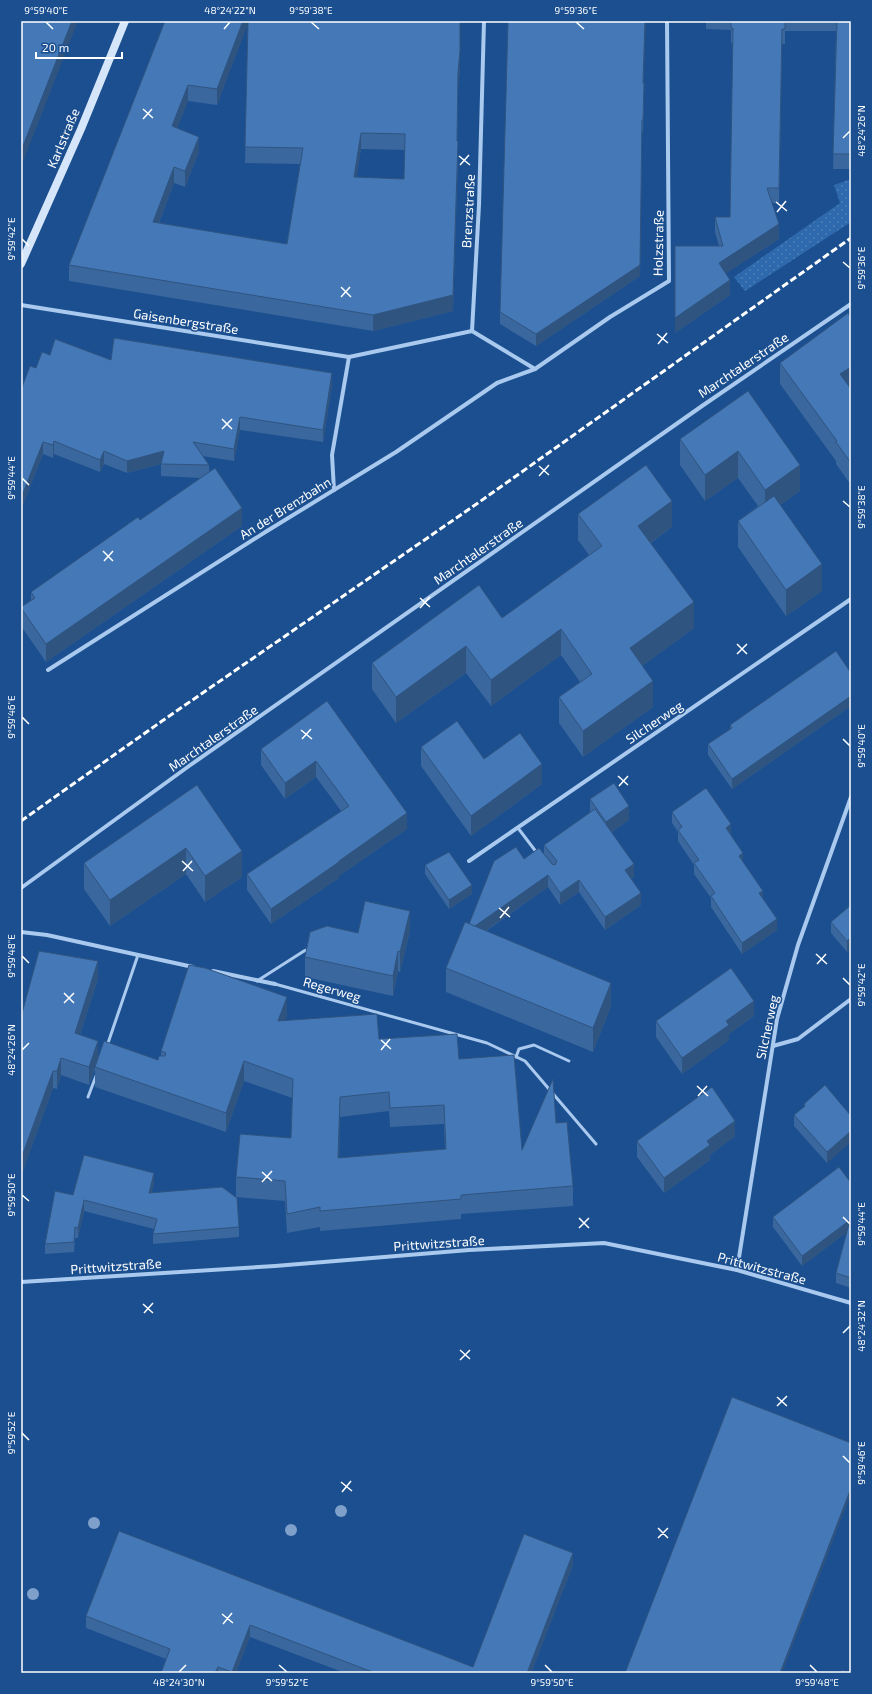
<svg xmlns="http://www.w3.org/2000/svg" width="872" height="1694" viewBox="0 0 872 1694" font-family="'Exo 2',sans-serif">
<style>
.green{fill:url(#green-dots)}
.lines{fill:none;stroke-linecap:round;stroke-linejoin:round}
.service{stroke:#a9c9ee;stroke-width:3}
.minor{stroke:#a9c9ee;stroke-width:4}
.secondary{stroke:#d6e6fa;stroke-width:8}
.rail{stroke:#fff;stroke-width:3;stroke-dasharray:7 3;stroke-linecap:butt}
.tree{fill:#7ea0ca}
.wall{fill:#3a679d;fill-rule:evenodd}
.shaded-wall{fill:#305480}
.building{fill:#4478b7;stroke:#305480;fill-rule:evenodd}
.ticks{fill:none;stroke:#fff;stroke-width:1.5}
.labels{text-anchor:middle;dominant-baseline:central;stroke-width:3;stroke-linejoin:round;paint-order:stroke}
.street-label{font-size:13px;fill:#fff;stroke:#1b4f8f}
.neatline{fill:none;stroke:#fff;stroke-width:1.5}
.ticks-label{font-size:10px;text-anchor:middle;fill:#fff}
</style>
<defs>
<pattern id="green-dots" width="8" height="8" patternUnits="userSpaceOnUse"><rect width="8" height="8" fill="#2e69ad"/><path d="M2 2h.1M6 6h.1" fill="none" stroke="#4d80b9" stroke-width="1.8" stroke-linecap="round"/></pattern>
</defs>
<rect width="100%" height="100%" fill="#1b4f8f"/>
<polygon class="green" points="851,179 851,222 745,291 734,277 840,203 834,185"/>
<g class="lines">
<g class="service">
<polyline points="518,828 537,853"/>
<polyline points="257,981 304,951 310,949"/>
<polyline points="275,984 487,1043 525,1061 596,1144"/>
<polyline points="107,1046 138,955"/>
<polyline points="516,1057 519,1049 534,1045 569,1061"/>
<polyline points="88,1097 96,1076"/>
</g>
<g class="minor">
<polyline points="21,305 349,357 472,331"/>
<polyline points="472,331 535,369 610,317 669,281 667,21"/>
<polyline points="472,331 479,205 484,21"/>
<polyline points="334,490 332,455 349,357"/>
<polyline points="48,670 267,531 396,452 497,383 535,369"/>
<polyline points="469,861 851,599"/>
<polyline points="21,888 189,766 702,406 851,304"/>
<polyline points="21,932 47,935 193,967"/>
<polyline points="213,971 275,984"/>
<polyline points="773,1046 798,1039 851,999"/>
<polyline points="737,1270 777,1019 798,945 851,797"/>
<polyline points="21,1282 275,1266 469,1250 604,1243 737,1270 851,1303"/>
</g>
<polyline class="secondary" points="21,264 81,129 125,21"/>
<polyline class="rail" points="21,821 162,721 478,503 851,238"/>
</g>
<g class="tree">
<circle cx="341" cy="1511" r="6"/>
<circle cx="94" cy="1523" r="6"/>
<circle cx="291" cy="1530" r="6"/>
<circle cx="33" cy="1594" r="6"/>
</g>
<g class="wall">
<path d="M165,21H460V67L458,89L457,141L458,157L453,311L373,331L69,281V265ZM248,22L245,163L300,164L287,244L159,223L174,183L185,187L199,152L177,128L188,101L217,105ZM361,149L405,150L404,179L356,178Z"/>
<polygon points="706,21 851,21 851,169 833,169 836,31 785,31 785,44 782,44 779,203 772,203 779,239 726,273 730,295 675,333 719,246 715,232 715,217 730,217 733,43 731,43 731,30 706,29"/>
<polygon points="644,83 644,95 643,132 642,132 640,276 536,346 500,324 500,312"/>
<polygon points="851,318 851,485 836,464 836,461 780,384 780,363"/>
<polygon points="50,355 111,360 332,385 323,442 240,430 234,461 202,456 209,465 209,472 242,526 46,662 21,626 21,607 31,601 31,592 140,520 201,478 161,476 161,464 127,473 104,464 100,472 54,454 53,458 43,454 21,510 21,390 36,368"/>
<polygon points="748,391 800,491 780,505 822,591 786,616 738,547 738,521 758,506 738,478 705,501 680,465 680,439"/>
<polygon points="578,514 672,527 651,543 694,628 642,666 653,707 583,757 559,723 559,697 580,682 561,655 491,706 466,673 396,723 372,689 372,663 502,618 589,555 578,540"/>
<polygon points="851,673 851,706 732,789 708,755 708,744 730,730 730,725"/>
<polygon points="327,701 407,829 339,876 339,878 271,924 247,890 247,874 341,811 316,777 285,799 261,765 261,749"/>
<polygon points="421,747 484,759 542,784 471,836 421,766"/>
<polygon points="197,785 242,877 205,902 186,874 110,926 84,889 84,863"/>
<polygon points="590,799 629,820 612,832 634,877 631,879 641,905 605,930 579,892 560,905 548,887 486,931 611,1006 593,1052 446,992 446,968 469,924 544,854 544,845 590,813"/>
<polygon points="672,812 731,835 743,862 763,899 777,930 742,954 711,907 711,898 694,874 694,865 678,841 678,832 672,823"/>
<polygon points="425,865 472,894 449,909 425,874"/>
<polygon points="851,905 851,948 847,952 831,933 831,922"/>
<polygon points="410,931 402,964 400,972 398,971 393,996 305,977 305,957 358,933"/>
<path d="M98,979L80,1035L98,1057L158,1060L161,1056V1051L287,1016L285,1020L379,1039L459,1059L522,1150L556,1123L573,1186V1206L461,1214V1219L320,1231V1227L287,1233L285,1201L236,1197V1177L291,1138L292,1098L244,1081L226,1132L95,1087V1069L89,1085L61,1075L57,1089L53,1088L21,1176V1017ZM389,1111L390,1127L444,1124L445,1149L339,1158L340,1117Z"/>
<polygon points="754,1016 729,1034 729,1040 682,1074 656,1037 656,1021"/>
<polygon points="804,1104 851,1116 827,1163 794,1126 794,1115 804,1107"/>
<polygon points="735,1136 710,1155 710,1160 664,1193 637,1157 637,1141"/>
<polygon points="851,1183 851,1288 836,1283 836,1273 847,1232 802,1266 773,1227 773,1217"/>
<polygon points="154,1184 151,1193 239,1227 239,1237 153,1244 153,1234 154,1229 84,1211 78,1238 75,1238 74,1252 45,1254 45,1244 73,1195"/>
<polygon points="119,1531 473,1667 573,1565 531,1673 345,1673 250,1637 236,1673 161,1673 166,1659 86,1628 86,1616"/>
</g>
<g class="shaded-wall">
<polygon points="72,21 78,21 21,167 21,151"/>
<polygon points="243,21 249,21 217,105 217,89"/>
<polygon points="460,21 460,67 458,89 458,73"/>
<polygon points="645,21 646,21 643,95 643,83"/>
<polygon points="188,85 188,101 172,142 172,126"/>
<polygon points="642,120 640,276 536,346 536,334"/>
<polygon points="361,133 361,149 354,193 354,177"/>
<polygon points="199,137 199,152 185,187 185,171"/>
<polygon points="458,141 453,311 373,331 373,315"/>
<polygon points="174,167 174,183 153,238 153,222"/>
<polygon points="779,224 779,239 719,278 719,263"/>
<polygon points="730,280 730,295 675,333 675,318"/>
<polygon points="851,367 851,389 840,396 840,374"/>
<polygon points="332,373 332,385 323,442 323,430"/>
<polygon points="240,417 240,430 234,461 234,449"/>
<polygon points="54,441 54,454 53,458 53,445"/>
<polygon points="43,442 43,454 21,510 21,498"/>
<polygon points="104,451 104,464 100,472 100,460"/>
<polygon points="164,451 161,464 127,473 127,461"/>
<polygon points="738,451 738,478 705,501 705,475"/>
<polygon points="800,465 800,491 765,516 765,490"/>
<polygon points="672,501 672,527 638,552 638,526"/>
<polygon points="242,508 242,526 46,662 46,644"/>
<polygon points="822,564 822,591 786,616 786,590"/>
<polygon points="694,602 694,628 630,675 630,648"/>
<polygon points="561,629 561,655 491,706 491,680"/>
<polygon points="466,646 466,673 396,723 396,697"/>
<polygon points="653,681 653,707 583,757 583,731"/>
<polygon points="851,696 851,706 732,789 732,779"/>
<polygon points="316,761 316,777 285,799 285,783"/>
<polygon points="542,764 542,784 471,836 471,816"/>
<polygon points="629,806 629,820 606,836 606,822"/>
<polygon points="407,813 407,829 339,876 339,878 271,924 271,909"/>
<polygon points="731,824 731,835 726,828"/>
<polygon points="186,848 186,874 110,926 110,900"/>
<polygon points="242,851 242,877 205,902 205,876"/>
<polygon points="743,853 743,863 739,856"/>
<polygon points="634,864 634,877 625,883 625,870"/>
<polygon points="548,875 548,887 465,945 465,933"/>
<polygon points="579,880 579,892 560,905 560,893"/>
<polygon points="472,885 472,894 449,909 449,900"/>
<polygon points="763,891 763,902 759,893"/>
<polygon points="641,893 641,905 605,930 605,917"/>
<polygon points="410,911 410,931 402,964 400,972 400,952"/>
<polygon points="777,919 777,930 742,954 742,943"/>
<polygon points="851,937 851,948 847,952 847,941"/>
<polygon points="398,951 398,971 393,996 393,976"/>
<polygon points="98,961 98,979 75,1050 75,1033"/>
<polygon points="611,983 611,1006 593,1052 593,1028"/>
<polygon points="287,997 287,1016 278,1040 278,1021"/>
<polygon points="754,1001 754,1016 729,1034 729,1040 682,1074 682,1058 726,1021"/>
<polygon points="98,1041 98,1058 89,1085 89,1067"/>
<polygon points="61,1058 61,1075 57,1089 57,1071"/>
<polygon points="244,1061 244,1081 226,1132 226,1113"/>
<polygon points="53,1071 53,1088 21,1176 21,1159"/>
<polygon points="340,1097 340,1117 338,1178 338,1158"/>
<polygon points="735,1121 735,1136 710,1155 710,1160 664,1193 664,1178 707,1141"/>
<polygon points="851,1131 851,1142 827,1163 827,1152"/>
<polygon points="154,1173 154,1184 149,1204 149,1193"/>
<polygon points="84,1200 84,1211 78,1238 78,1228"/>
<polygon points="850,1220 850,1230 802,1266 802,1256"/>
<polygon points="851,1488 851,1494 782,1673 780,1673"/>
<polygon points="573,1553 573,1565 531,1673 527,1673"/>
<polygon points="250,1625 250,1637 236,1673 232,1673"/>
<polygon points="218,1667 218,1673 215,1673"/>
</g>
<g class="building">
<polygon points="21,21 72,21 21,151"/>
<path d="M165,21H243L217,89L188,85L172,126L199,137L185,171L174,167L153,222L287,244L303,148L245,147L248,21H460V51L458,73L457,141H458L453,295L373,315L69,265ZM361,133L405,134L404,179L354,177Z"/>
<polygon points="508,21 645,21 643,83 644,83 643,120 642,120 640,265 536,334 500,312"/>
<polygon points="731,21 785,21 785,29 782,29 779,188 767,188 779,224 719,263 730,280 675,318 675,246 723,246 715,217 730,217 733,28 731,28"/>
<polygon points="837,21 851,21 851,154 833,154"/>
<polygon points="848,313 851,318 851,367 840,374 851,389 851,463 836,442 837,441 780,363"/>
<polygon points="114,338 332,373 323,430 240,417 234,449 193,442 209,465 161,464 164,451 127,461 104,451 100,460 54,441 53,445 43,442 21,498 21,390 30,366 36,368 42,352 50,355 55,339 111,360"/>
<polygon points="748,391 800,465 765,490 738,451 705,475 680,439"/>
<polygon points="646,465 672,501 638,526 694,602 630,648 653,681 583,731 559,697 592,674 561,629 491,680 466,646 396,697 372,663 479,585 502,618 602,546 578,514"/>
<polygon points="215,468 242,508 46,644 21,608 21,607 35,598 31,592 138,517 140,520"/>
<polygon points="774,496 822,564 786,590 738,521"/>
<polygon points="836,651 851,673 851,696 732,779 708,744 732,728 730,725"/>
<polygon points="327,701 407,813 339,861 339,862 271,909 247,874 349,806 316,761 285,783 261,749"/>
<polygon points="457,721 484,759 520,733 542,764 471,816 421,747"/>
<polygon points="614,783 629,806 606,822 590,799"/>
<polygon points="197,785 242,851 205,876 186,848 110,900 84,863"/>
<polygon points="706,788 731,824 726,828 743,853 739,856 763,891 759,893 777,919 742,943 711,896 715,893 694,863 699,860 678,830 682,827 672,812"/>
<polygon points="595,809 634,864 625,870 641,893 605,917 579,880 560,893 548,875 475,926 469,924 494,861 516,847 524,859 539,848 552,864 555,865 557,861 544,845"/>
<polygon points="449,852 472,885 449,900 425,865"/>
<polygon points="365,901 410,911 402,944 400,952 398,951 393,976 305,957 310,932 327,926 358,933"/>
<polygon points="851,905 851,937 847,941 831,922"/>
<polygon points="465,922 611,983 593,1028 446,968"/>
<polygon points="39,951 98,961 75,1033 98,1041 89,1067 61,1058 57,1071 53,1071 21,1159 21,1017"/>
<path d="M189,965L205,968L287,997L278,1021L377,1014L379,1039L457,1034L459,1059L514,1055L522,1150L553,1079L556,1123L567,1122L573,1186L461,1195V1199L320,1211V1207L287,1214L285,1181L236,1177L240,1134L291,1138L293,1079L244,1061L226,1113L95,1067L104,1041L158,1060L159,1056H165L166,1053L161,1051ZM389,1092L390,1108L444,1105L446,1149L338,1158L340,1097Z"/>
<polygon points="731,968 754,1001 726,1021 729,1025 682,1058 656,1021"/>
<polygon points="825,1085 851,1116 851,1131 827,1152 794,1115 805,1106 804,1104"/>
<polygon points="712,1087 735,1121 707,1141 710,1145 664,1178 637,1141"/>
<polygon points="84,1155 154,1173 149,1193 222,1187 237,1198 239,1227 153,1234 157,1219 84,1200 78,1228 75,1227 74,1242 45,1244 55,1191 73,1195"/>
<polygon points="839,1167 851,1183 851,1278 836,1273 850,1220 802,1256 773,1217"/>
<polygon points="732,1397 851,1443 851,1488 780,1673 625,1673"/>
<polygon points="119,1531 473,1667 524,1534 573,1553 527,1673 375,1673 250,1625 232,1672 218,1667 215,1673 161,1673 170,1649 86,1616"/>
<polygon points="842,1670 850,1673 841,1673"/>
</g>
<path class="ticks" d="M46,22L53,29M311,22L319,29M576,22L584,29M224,29L230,22M143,109L153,118M143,119L152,109M843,138L850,131M459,156L470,165M460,165L469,155M776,202L787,211M777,212L786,201M22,239L29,246M843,262L850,268M341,287L351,297M341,297L350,287M657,334L668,343M658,344L667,333M222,419L232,429M222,429L232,419M539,466L549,475M539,476L549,465M22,478L29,485M843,501L850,507M103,551L113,561M104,561L113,551M420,598L430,607M420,608L430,597M737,644L747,654M737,654L747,644M22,717L29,724M301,730L312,739M302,739L311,729M843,739L850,746M618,776L628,785M619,786L628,776M182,861L193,871M183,871L192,861M499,908L510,917M500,918L509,907M816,954L827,964M22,956L29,963M817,964L826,954M843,978L850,985M64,993L74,1003M64,1003L74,993M381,1040L391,1049M22,1050L29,1043M381,1050L390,1039M697,1086L708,1096M698,1096L707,1086M262,1172L272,1181M262,1182L272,1171M22,1195L29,1201M843,1217L850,1224M579,1218L589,1228M579,1228L589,1218M143,1304L153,1313M144,1313L153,1303M843,1333L850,1326M460,1350L470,1359M460,1360L470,1350M777,1397L787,1406M777,1406L787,1396M22,1433L29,1440M843,1456L850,1463M341,1482L352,1491M342,1492L351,1481M658,1528L668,1538M658,1538L668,1528M222,1614L233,1623M223,1624L232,1613M279,1665L287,1672M545,1665L552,1672M810,1665L817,1672M179,1672L186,1665"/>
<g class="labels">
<g class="street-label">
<text transform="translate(63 138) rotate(-67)">Karlstraße</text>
<text transform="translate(468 211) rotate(-87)">Brenzstraße</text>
<text transform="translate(658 243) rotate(-89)">Holzstraße</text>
<text transform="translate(186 321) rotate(9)">Gaisenbergstraße</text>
<text transform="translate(743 365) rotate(-34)">Marchtalerstraße</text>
<text transform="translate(285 508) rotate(-32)">An der Brenzbahn</text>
<text transform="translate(478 551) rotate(-35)">Marchtalerstraße</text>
<text transform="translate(654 722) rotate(-34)">Silcherweg</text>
<text transform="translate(213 738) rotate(-35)">Marchtalerstraße</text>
<text transform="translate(332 989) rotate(16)">Regerweg</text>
<text transform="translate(767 1027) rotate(-78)">Silcherweg</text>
<text transform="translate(439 1243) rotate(-4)">Prittwitzstraße</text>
<text transform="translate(116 1266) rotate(-4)">Prittwitzstraße</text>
<text transform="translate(762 1268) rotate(15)">Prittwitzstraße</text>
</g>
</g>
<rect width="872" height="1694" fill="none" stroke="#1b4f8f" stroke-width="44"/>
<path d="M36 52v6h86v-6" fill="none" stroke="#ffffff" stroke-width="2"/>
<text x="42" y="52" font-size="12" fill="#ffffff" stroke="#1b4f8f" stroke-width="3" paint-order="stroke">20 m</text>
<rect x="22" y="22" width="828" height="1650" class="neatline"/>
<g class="ticks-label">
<text x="46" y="14">9°59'40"E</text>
<text x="230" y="14">48°24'22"N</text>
<text x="311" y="14">9°59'38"E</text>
<text x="576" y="14">9°59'36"E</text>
<text transform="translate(861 131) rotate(-90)" y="4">48°24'26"N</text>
<text transform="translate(11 239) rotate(-90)" y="4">9°59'42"E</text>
<text transform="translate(861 268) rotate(-90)" y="4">9°59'36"E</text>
<text transform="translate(11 478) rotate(-90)" y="4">9°59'44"E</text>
<text transform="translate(861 507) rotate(-90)" y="4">9°59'38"E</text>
<text transform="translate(11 717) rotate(-90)" y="4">9°59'46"E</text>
<text transform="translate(861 746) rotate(-90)" y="4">9°59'40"E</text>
<text transform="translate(11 956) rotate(-90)" y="4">9°59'48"E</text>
<text transform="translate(861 985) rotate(-90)" y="4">9°59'42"E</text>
<text transform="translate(11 1050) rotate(-90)" y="4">48°24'26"N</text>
<text transform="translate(11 1195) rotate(-90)" y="4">9°59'50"E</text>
<text transform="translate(861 1224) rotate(-90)" y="4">9°59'44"E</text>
<text transform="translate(861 1326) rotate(-90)" y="4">48°24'32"N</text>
<text transform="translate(11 1433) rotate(-90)" y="4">9°59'52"E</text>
<text transform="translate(861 1463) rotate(-90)" y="4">9°59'46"E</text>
<text x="179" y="1686">48°24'30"N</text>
<text x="287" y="1686">9°59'52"E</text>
<text x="552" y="1686">9°59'50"E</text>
<text x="817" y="1686">9°59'48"E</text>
</g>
</svg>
